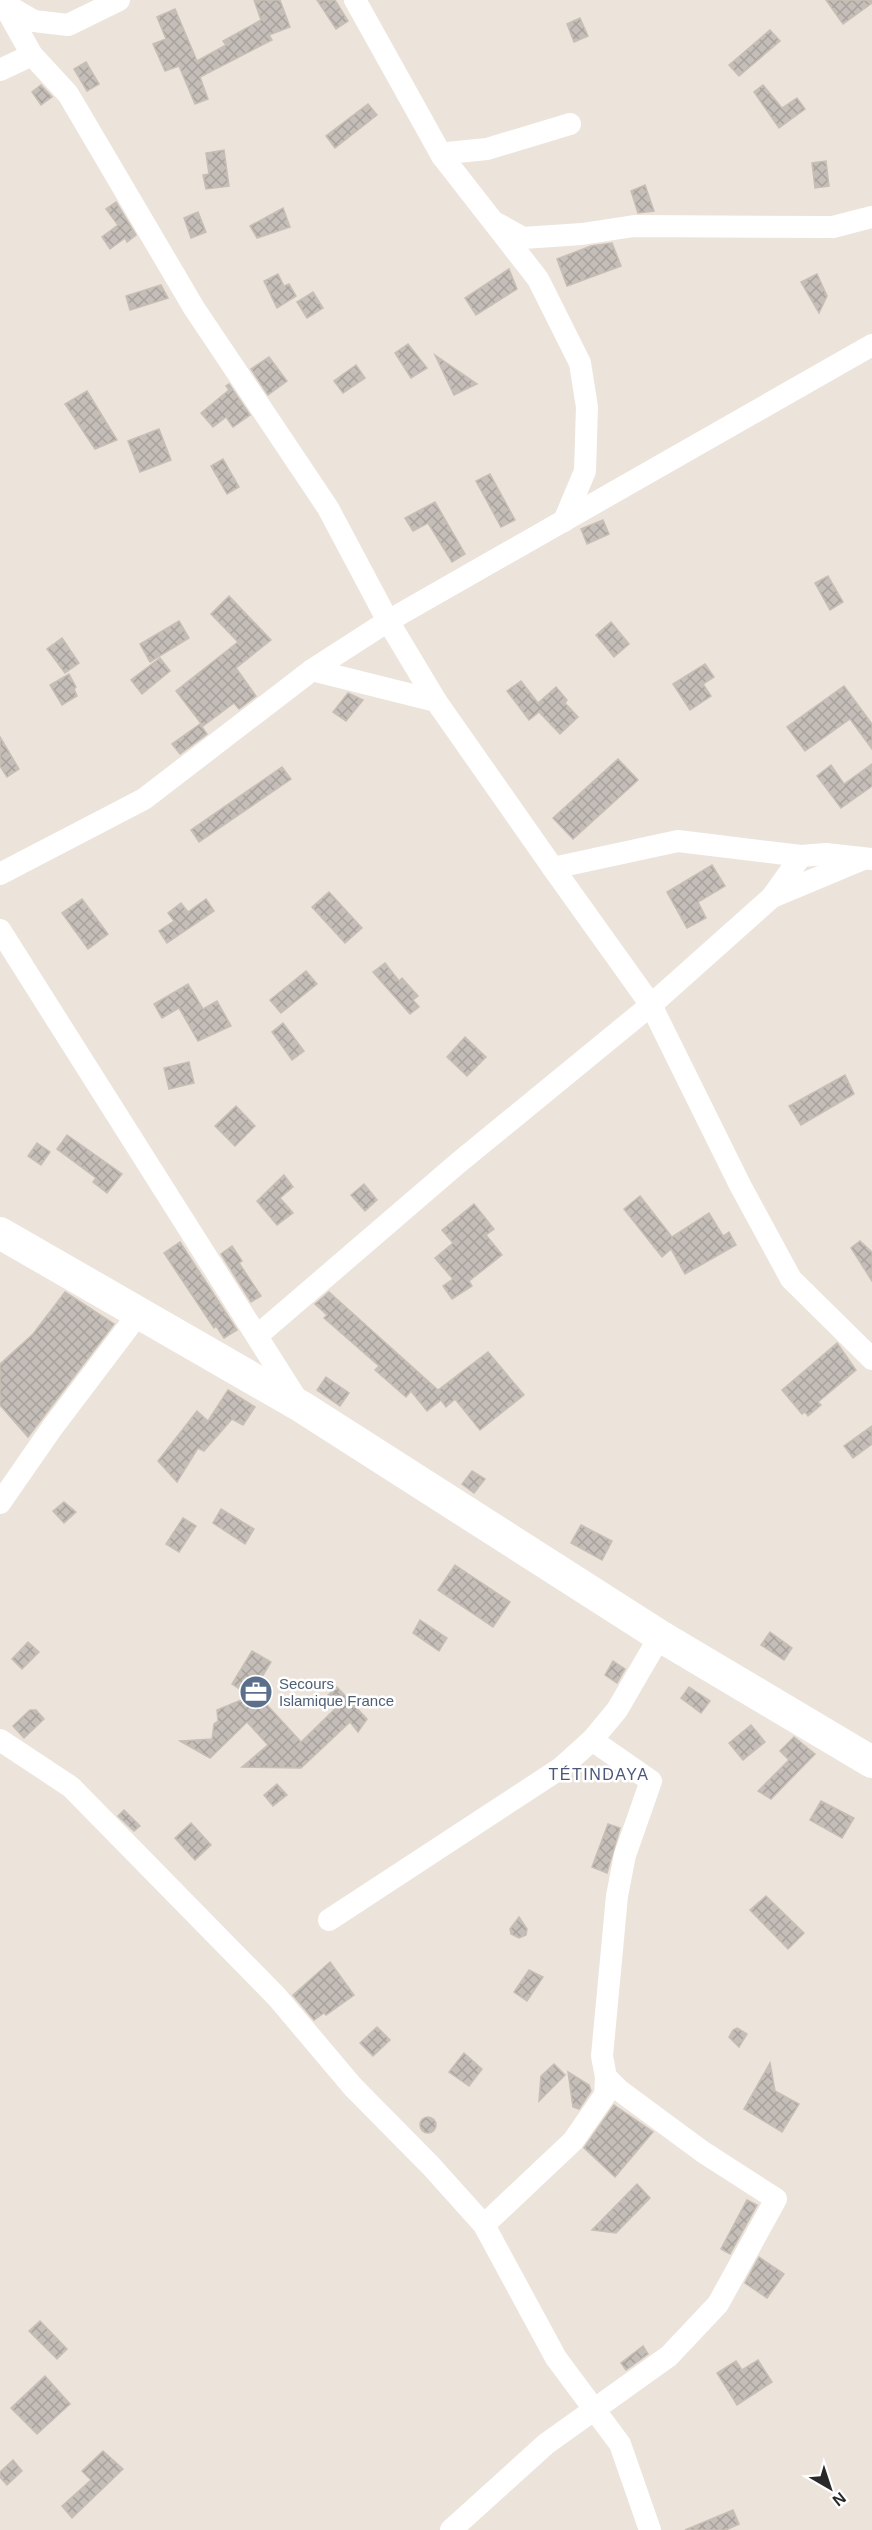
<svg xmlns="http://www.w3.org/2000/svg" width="872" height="2530" viewBox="0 0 872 2530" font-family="Helvetica,sans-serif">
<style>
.building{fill:url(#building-cross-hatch);stroke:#c7bfb5;stroke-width:1.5}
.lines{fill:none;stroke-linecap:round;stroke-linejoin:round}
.minor{stroke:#fff;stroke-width:22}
.secondary{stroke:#fff;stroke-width:32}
.labels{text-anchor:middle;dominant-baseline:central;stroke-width:5;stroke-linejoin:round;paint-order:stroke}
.service-label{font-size:15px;fill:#4e5e75;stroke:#fff;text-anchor:start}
.neighbourhood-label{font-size:16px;letter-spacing:1.5px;fill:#4b5679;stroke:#fff}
</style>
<defs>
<pattern id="building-cross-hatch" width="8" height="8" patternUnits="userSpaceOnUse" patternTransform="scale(1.5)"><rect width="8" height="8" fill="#c4bdb8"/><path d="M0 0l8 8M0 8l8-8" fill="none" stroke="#a8a29e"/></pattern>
</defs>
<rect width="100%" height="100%" fill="#ece3db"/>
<g class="building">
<polygon points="254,0 280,0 290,27 269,35 272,40 200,77 208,99 195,104 179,66 165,71 153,44 166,39 157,17 175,9 197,61 226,45 223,41 261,20"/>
<polygon points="317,0 335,0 348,21 336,29"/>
<polygon points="826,0 872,0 872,3 843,24"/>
<polygon points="580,18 588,36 574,42 567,24"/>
<polygon points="770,30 780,41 739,76 729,65"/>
<polygon points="86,62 99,84 87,91 74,69"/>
<polygon points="41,85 52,97 41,105 32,92"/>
<polygon points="763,85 782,108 797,98 805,109 779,128 754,92"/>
<polygon points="368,104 377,115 335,148 326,136"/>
<polygon points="224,150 229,186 206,189 203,175 209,174 206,153"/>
<polygon points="826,161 829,186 815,188 812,163"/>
<polygon points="645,185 654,211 638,213 631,191"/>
<polygon points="116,202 136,235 127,242 125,238 110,249 102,237 118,225 106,209"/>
<polygon points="283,208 290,227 257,238 250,226"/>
<polygon points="198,212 206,232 191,238 184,218"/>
<polygon points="612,243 621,266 567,286 557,259 591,246"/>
<polygon points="509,269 517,289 476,315 465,298"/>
<polygon points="278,274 284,286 289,284 296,296 277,308 264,281"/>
<polygon points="817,274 827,296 819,313 801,282"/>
<polygon points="161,285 168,298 130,310 126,296"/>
<polygon points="313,292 323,308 307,318 297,302"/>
<polygon points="408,344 427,368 411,378 395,353"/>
<polygon points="435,355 477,384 454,395"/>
<polygon points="269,357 287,381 268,395 251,369"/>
<polygon points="356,365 365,378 343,393 334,381"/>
<polygon points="229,384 250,415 233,427 226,417 213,427 201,413 229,390 226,386"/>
<polygon points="87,391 117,440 95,449 65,404"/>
<polygon points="159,429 171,460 140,472 128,441"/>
<polygon points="223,459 239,487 227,494 211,466"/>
<polygon points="490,474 515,520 501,527 476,481"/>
<polygon points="435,502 465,554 452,562 428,523 413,531 405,518"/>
<polygon points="603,520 609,534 587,544 581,529"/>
<polygon points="828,576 843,602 830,610 815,583"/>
<polygon points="229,596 271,640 236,668 256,696 239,709 234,703 203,726 176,691 238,642 211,614"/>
<polygon points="179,621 189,638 150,662 140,644"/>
<polygon points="611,622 629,644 614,657 596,635"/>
<polygon points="62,638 79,663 65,673 47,649"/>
<polygon points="160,658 170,671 142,694 131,680"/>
<polygon points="705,664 714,677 703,684 711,696 690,710 673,684"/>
<polygon points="69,674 76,687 74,689 77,696 62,705 50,685"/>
<polygon points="521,681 538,703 556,687 567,700 565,703 578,717 560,734 539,712 529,720 507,691"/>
<polygon points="844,686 872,724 872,749 850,719 805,751 787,727"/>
<polygon points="348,693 363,700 346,721 333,712"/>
<polygon points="200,724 207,734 180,754 172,744"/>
<polygon points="0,737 19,769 7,777 0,766"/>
<polygon points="618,759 638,780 573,839 553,818"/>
<polygon points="872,764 872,786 841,808 817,776 831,765 844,784"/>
<polygon points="282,767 291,779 199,842 191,830"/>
<polygon points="712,865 725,886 698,902 706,918 687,928 667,892"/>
<polygon points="329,892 362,928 345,943 312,907"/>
<polygon points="82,899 108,934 88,949 62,913"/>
<polygon points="206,899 214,911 167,943 159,931 174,921 168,913 181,903 188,912"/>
<polygon points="385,963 399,981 402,978 418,996 413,1000 419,1007 410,1014 373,972"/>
<polygon points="306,971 317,984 281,1013 270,1000"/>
<polygon points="188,984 203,1009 217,1001 231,1026 198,1041 179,1008 162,1018 154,1004"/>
<polygon points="283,1023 304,1051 292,1060 272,1032"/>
<polygon points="465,1037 486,1057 467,1076 447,1057"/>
<polygon points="189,1062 194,1083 169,1089 164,1068"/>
<polygon points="845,1075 854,1094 801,1125 789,1106"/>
<polygon points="236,1106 255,1126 235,1146 215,1126"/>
<polygon points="67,1135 122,1174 107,1193 93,1182 96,1178 57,1149"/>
<polygon points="37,1143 50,1152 41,1165 28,1156"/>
<polygon points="284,1175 293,1187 280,1198 293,1213 277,1225 257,1201"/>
<polygon points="364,1184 377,1200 365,1211 351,1195"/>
<polygon points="640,1196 672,1237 709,1213 723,1236 729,1232 736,1245 685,1274 671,1249 662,1257 624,1209"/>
<polygon points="474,1204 494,1229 486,1235 502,1255 469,1281 472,1286 452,1299 443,1286 453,1279 435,1258 453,1243 442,1230"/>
<polygon points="860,1241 872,1252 872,1281 851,1248"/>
<polygon points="180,1242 237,1330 224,1338 216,1326 214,1328 164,1253"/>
<polygon points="232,1246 242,1261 239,1263 261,1296 251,1302 221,1254"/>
<polygon points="65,1292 114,1324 28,1437 0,1405 0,1364 33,1334"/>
<polygon points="329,1292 438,1390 488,1352 524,1395 480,1430 455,1399 446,1407 441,1400 427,1411 411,1391 406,1397 375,1370 379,1366 324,1318 327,1315 315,1304"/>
<polygon points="837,1343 856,1370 818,1402 821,1405 808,1416 805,1412 802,1414 782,1390"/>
<polygon points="326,1377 349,1393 340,1406 317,1390"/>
<polygon points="228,1390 255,1407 243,1425 232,1419 204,1451 198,1448 177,1482 158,1461 197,1411 208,1421"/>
<polygon points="872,1426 872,1444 853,1458 844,1446"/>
<polygon points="472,1471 485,1479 474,1493 462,1484"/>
<polygon points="64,1502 76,1512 64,1523 53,1511"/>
<polygon points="221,1509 254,1529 245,1544 213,1523"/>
<polygon points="183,1518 196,1526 179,1552 166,1544"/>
<polygon points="581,1525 612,1541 602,1560 571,1543"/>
<polygon points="455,1565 510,1602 493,1627 438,1590"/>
<polygon points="420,1620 447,1638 439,1651 413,1633"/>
<polygon points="770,1632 792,1648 784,1660 761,1645"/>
<polygon points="28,1642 39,1652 22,1669 12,1659"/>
<polygon points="252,1651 271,1662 251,1695 256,1693 301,1742 338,1706 328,1695 337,1687 367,1719 358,1732 350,1722 301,1768 242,1767 268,1745 247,1722 210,1758 180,1741 212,1739 214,1724 218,1721 217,1710 251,1696 232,1684"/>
<polygon points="613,1661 625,1669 617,1683 605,1675"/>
<polygon points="689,1687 710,1701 701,1713 681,1698"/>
<polygon points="30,1710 36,1710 44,1719 24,1738 13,1726"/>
<polygon points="751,1725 765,1742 743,1760 729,1743"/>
<polygon points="794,1737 815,1754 771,1799 758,1791 789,1760 780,1751"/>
<polygon points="277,1784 287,1795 273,1806 264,1795"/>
<polygon points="821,1801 854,1818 842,1838 810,1820"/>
<polygon points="124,1810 140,1826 134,1831 118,1816"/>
<polygon points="191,1823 211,1845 195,1860 175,1838"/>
<polygon points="608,1824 620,1828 607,1873 592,1867"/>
<polygon points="766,1896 804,1933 788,1949 750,1910"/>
<polygon points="519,1917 527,1929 526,1935 519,1938 511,1934 510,1929"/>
<polygon points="330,1962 354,1995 326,2015 324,2013 314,2020 293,1995"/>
<polygon points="529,1970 543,1977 527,2001 514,1992"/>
<polygon points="377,2027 390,2040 373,2056 360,2043"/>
<polygon points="737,2028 747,2034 739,2047 729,2037 733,2030"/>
<polygon points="464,2053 482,2069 469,2086 449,2072"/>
<polygon points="770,2063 775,2091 799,2104 782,2132 744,2109"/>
<polygon points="554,2064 565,2075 539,2101 541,2076"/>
<polygon points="568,2072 589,2085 591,2091 579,2109 573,2107"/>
<polygon points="614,2105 653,2132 615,2177 584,2148"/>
<circle cx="428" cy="2125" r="8"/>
<polygon points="637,2184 650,2198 616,2233 592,2230"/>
<polygon points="747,2200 757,2205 730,2254 721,2249"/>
<polygon points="759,2257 784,2274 767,2298 745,2283"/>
<polygon points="40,2321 67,2349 57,2359 29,2331"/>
<polygon points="643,2346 648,2354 626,2370 621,2363"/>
<polygon points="758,2360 772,2382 737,2405 717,2373 736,2361 742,2370"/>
<polygon points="45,2376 70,2404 37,2434 11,2408"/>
<polygon points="103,2451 123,2469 72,2518 62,2506 91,2480 82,2471"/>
<polygon points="13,2460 22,2471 7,2485 0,2477 0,2472"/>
<polygon points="733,2510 739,2524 726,2530 685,2530"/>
</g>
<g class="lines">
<g class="minor">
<polyline points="355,0 442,156 538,279 580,363 587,407 585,471 564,521"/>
<polyline points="3,3 34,21 68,25 119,0"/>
<polyline points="4,5 32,55 68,94 194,308 328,508 388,621 436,701"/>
<polyline points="0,70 32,55"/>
<polyline points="442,156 447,153 487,149 570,124"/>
<polyline points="498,224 523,238 582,234 634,226 833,227 872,217"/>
<polyline points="312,670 436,701 553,868 678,841 801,856 826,854 872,859"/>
<polyline points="801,856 772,897 863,859"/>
<polyline points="553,868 651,1005 740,1185 791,1279 872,1359"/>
<polyline points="0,874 144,799 312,670 388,621 872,345"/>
<polyline points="0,930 299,1403"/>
<polyline points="257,1336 457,1164 651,1005 772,897"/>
<polyline points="0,1503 52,1428 139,1313"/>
<polyline points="0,1740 71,1787 277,1997 353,2087 431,2166 484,2225 556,2358 620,2444 650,2530"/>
<polyline points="329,1920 561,1768 592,1740 617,1710 660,1636"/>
<polyline points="484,2225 573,2141 605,2095 606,2077"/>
<polyline points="451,2530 546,2444 669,2356 718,2304 776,2199 703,2152 619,2090 606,2077 602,2056 617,1896 625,1855 651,1781 592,1740"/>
</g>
<polyline class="secondary" points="0,1233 302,1407 660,1636 872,1762"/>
</g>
<defs>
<g id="office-disc" transform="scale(1.725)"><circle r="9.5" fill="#5c6f8a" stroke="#fff"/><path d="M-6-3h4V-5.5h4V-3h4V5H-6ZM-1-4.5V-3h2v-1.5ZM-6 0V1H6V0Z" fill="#fff"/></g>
</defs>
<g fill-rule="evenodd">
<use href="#office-disc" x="256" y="1692"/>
</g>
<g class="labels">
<g class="service-label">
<text x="279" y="1683">Secours<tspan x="279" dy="17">Islamique France</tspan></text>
</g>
<g class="neighbourhood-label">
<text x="599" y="1774">TÉTINDAYA</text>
</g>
</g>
<g transform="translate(830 2488) rotate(141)" stroke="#ffffff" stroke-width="4.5" paint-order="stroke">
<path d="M0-4.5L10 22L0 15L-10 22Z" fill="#292929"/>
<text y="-9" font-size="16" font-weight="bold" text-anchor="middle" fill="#292929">N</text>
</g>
</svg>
